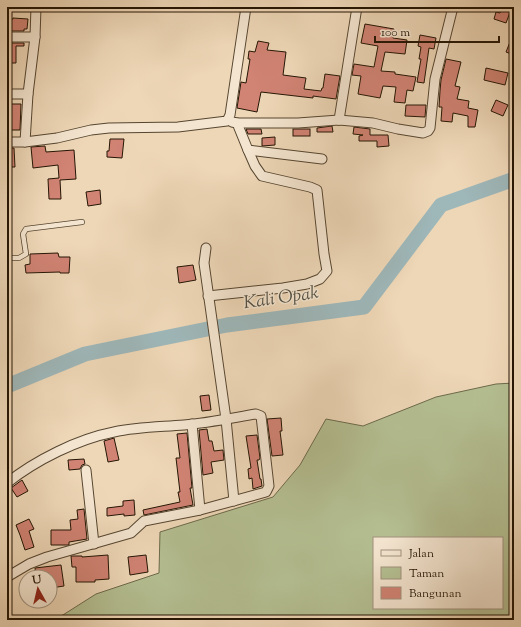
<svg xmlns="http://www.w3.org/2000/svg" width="521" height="627" viewBox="0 0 521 627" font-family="'Sorts Mill Goudy',serif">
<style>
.green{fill:#b4bf92;stroke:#6c6a4b;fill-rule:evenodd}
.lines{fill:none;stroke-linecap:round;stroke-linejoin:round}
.river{stroke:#9eb7b9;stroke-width:15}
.building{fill:#d18374;stroke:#241504}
.lane-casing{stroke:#564631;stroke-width:6}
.street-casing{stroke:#564631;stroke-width:11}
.lane{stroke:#f4e5d0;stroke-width:4.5}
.street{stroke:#f4e5d0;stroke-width:9}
.labels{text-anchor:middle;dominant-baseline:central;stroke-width:3;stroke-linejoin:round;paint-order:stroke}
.water-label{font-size:18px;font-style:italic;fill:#4f4e43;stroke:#f4e5d0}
</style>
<rect width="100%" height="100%" fill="#eed7b7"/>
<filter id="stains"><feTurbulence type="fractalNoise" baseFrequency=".005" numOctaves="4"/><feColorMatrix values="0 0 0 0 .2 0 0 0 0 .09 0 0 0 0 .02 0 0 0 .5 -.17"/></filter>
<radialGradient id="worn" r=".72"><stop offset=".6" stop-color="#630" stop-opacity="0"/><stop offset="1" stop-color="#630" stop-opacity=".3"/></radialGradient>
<path class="green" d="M514,383V620H55L96,594L159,573L160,532L273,497L300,465L326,419L363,426L436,397L496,384ZM374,538H502V608H374Z"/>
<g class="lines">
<polyline class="river" points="7,386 85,354 227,325 364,307 441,205 514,179"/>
</g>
<g class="building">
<polygon points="502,7 512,7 506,23 494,19 496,12 500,13"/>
<polygon points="13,18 28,19 27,29 24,29 24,31 7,31 7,19 13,19"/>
<polygon points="365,24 394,29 393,38 407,40 405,54 385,52 381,71 395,72 395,74 416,77 413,91 407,90 405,103 394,102 396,87 383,86 380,98 358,94 361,76 352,75 354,64 374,67 378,46 361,43"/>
<polygon points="514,32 514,55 506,52"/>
<polygon points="420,35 436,38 434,49 429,48 424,83 417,82 421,59 419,59 421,47 418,46"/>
<polygon points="258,41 269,43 267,50 286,52 283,75 306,78 304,89 321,91 322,88 323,88 325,74 340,76 336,99 313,96 313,98 261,92 257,112 237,108 241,82 246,83 250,59 248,59 249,51 255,52"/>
<polygon points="7,43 24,43 24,46 16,46 16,63 7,63"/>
<polygon points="446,59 461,62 455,86 460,87 457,99 469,101 468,108 478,110 475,127 468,127 468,116 453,113 452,122 441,121 442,107 439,107 440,91 441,80"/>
<polygon points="486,68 508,73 505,85 484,80"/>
<polygon points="496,100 508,105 503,116 491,111"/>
<polygon points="7,104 21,104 20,130 7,130"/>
<polygon points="406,105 426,105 425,117 405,116"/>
<polygon points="332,126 333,132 317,132 317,128"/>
<polygon points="354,127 370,129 370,135 388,135 389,146 377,147 377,141 359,141 359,136 363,135 353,134"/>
<polygon points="246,129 261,129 262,134 248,134"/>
<rect x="293" y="129" width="17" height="7"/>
<polygon points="275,137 275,145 262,146 262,138"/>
<polygon points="110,139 124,139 122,158 107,157 107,151 109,151"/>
<polygon points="45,146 46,152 74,150 76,179 60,180 61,199 49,199 48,179 59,178 58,165 33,168 31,147"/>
<polygon points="7,148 14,148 15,167 7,167"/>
<polygon points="100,190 101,204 88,206 86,192"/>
<polygon points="58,253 59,257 70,257 69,273 60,273 60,272 26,273 25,265 30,264 30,254"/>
<polygon points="193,265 196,280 179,283 177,267"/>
<polygon points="209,395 211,410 202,411 200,396"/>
<polygon points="281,418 282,431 280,431 283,455 272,456 267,419"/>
<polygon points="207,429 209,441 212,441 214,451 223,450 224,460 211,462 213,473 203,475 199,430"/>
<polygon points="187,433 192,488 190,488 193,505 144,515 143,510 180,502 178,492 180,492 176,458 180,458 177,434"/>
<polygon points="257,435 260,458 259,460 257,460 260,479 261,479 262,486 253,489 252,478 249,479 248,469 251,468 246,436"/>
<polygon points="114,438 119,460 108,462 104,441"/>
<polygon points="84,459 85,464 82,465 80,469 69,470 68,460"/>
<polygon points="22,480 28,491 17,497 11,488"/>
<polygon points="134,500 135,515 124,516 124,514 107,516 107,508 123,506 123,501"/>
<polygon points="84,509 87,539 69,542 69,545 51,545 51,530 71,530 70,520 78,519 77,510"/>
<polygon points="29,519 34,529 29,531 34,547 25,550 20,535 16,525"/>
<polygon points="108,555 109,579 95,580 95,582 76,582 76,567 72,567 71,556 82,556 82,557"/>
<polygon points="146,555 148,572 130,575 128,557"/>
<polygon points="61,565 64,586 51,588 50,577 36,577 35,568"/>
</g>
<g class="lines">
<g class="lane-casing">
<polyline id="lane" points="7,258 19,258 26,254 23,234 26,229 82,222"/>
</g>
<g class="street-casing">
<g id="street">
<polyline points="7,37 35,37"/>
<polyline points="7,94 28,94"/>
<polyline points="339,120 357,7"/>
<polyline points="232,122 237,123 248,150 322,159"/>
<polyline points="237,123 298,123 339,120 373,123 398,129 423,133 428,131 430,128 435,79 453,7"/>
<polyline points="7,142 25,142 57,138 91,130 109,128 178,127 227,121 230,115 246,7"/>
<polyline points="25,142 28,94 35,37 36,7"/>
<polyline points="206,248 204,263 226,419 234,501"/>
<polyline points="208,296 283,288 307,284 320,279 327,271 324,254 317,190 310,187 262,176 255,166 248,150"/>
<polyline points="192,424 200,510"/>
<polyline points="86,470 94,544"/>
<path d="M7,483C36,460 78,439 114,432C137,427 160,427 184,425C208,423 232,418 256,414L261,416L269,486L266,492L200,510L144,521L131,533L47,557L29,564L7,577"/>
</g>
</g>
<use href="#lane" class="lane"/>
<use href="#street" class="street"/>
</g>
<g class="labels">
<g class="water-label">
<text transform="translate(281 299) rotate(-8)">Kali Opak</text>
</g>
</g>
<rect width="521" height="627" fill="none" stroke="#eed7b7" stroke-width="24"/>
<rect x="8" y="8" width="505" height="611" fill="none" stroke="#241504" stroke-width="2"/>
<rect x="12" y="12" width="497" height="603" fill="none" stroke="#241504"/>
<rect x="373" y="537" width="130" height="72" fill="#f4e5d0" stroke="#a1927e"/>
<rect x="381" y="550" width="20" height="6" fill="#f4e5d0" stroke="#a1927e"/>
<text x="409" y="557" font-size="12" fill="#241504">Jalan</text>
<rect x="381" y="567" width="20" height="12" fill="#b4bf92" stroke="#a1927e"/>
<text x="409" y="577" font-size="12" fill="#241504">Taman</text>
<rect x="381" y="587" width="20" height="12" fill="#d18374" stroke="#a1927e"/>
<text x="409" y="597" font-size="12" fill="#241504">Bangunan</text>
<g transform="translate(38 589) rotate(352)"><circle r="19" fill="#f4e5d0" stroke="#a1927e"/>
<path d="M0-3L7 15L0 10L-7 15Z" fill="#8f2418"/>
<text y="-6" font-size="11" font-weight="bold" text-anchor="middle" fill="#241504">U</text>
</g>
<path d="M375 36v6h124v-6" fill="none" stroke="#241504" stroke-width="2"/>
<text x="381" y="36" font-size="12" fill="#241504" stroke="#f4e5d0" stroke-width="3" paint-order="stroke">100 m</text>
<rect width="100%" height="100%" filter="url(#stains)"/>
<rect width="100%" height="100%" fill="url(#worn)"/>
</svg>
